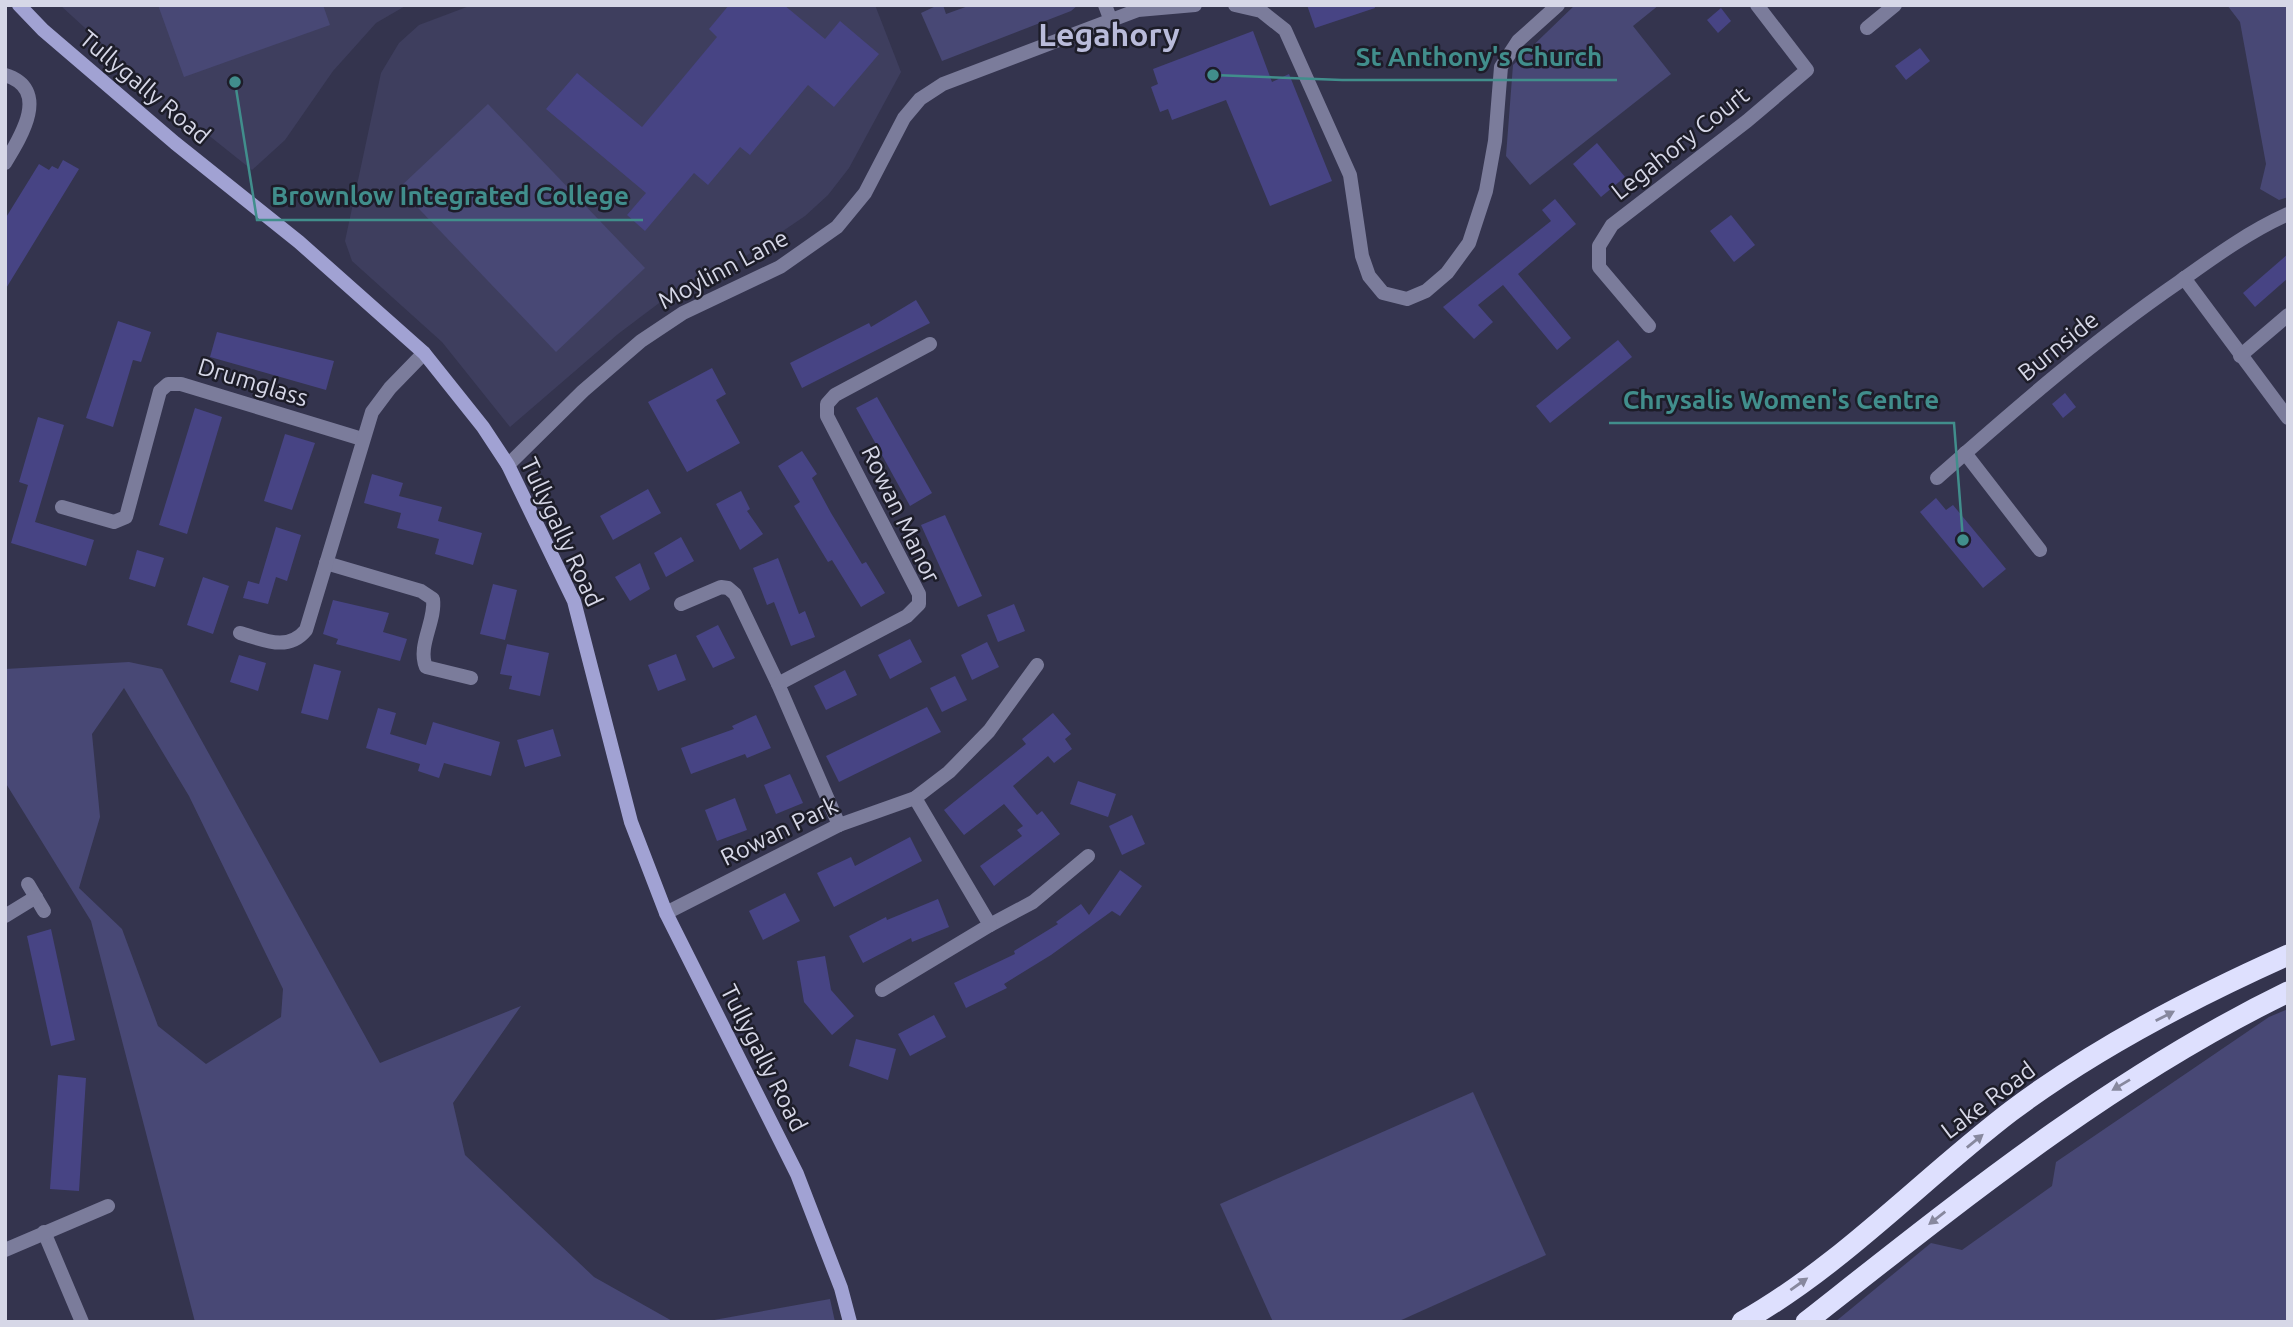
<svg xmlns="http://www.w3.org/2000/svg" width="2293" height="1327" viewBox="0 0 2293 1327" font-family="Ubuntu,sans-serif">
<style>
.built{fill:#3e3e5e}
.green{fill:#484875;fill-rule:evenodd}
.building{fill:#474484}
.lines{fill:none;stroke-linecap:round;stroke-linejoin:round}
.street{stroke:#7b7c9b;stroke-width:14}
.secondary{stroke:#a1a2d3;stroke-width:14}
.highway{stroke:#dee0fe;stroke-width:21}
.oneway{fill:#87889e}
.labels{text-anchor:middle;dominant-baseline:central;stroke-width:5;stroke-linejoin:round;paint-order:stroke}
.street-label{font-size:24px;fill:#d6d7e7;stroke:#1d1d29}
.district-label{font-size:32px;font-weight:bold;fill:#b9bbda;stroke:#1d1d29}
.leader{fill:none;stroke:#418e8c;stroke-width:2.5}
.callout-dot{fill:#418e8c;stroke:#1d1d29;stroke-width:2.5}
.callout-label{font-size:26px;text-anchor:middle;font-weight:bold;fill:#418e8c;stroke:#1d1d29;stroke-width:5;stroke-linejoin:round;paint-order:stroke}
</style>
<rect width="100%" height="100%" fill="#34344e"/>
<g class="built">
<polygon points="60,5 407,5 376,23 333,71 285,140 252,170 157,94"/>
<polygon points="472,5 875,5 901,72 849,168 828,195 805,216 743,258 679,288 618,334 510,427 442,342 352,261 345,241 381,73 399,43 419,25"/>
</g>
<g class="green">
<polygon points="158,5 323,5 330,25 184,77"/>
<polygon points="938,5 943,5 946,14 971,5 1078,5 1071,11 942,61 921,13"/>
<polygon points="1575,5 1659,5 1633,26 1671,74 1530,185 1506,156 1513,65"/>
<polygon points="2227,5 2288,5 2288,197 2279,200 2260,189 2266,164 2240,22"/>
<polygon points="488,104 645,268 556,352 399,188"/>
<path d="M129,662L162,669L380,1063L521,1006L453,1103L465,1155L594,1277L674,1322H195L91,921L5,782V669ZM124,688L189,796L283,989L281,1017L206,1064L158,1026L122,929L79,888L100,817L92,734Z"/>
<polygon points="2288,1009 2288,1322 1835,1322 1931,1243 1962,1250 2052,1186 2056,1162 2269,1017"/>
<polygon points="1473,1092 1546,1255 1397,1322 1273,1322 1220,1204"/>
<polygon points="830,1299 835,1322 703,1322"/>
</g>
<g class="building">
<polygon points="729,5 784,5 825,39 840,21 879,54 834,107 808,85 750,155 740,147 708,185 694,173 645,231 627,215 646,193 546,109 577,73 642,127 717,37 709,29"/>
<polygon points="1307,5 1374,5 1375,8 1315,28"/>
<polygon points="1721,8 1731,21 1718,33 1707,20"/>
<polygon points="1253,31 1272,82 1289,74 1332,181 1270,206 1226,100 1172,120 1168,109 1160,112 1151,87 1158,84 1153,69"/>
<polygon points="1920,48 1930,61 1906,80 1895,66"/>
<polygon points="1597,143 1625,177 1601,197 1573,164"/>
<polygon points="63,160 79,169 5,290 5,219 39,164 49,170 52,166 58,169"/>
<polygon points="1555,199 1576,224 1518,274 1571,338 1557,350 1503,285 1478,305 1493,322 1474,339 1443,307 1551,221 1542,210"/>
<polygon points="1731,215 1755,245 1734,262 1710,231"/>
<polygon points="2288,254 2288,278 2255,307 2243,293"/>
<polygon points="916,300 930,323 802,388 790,363 869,323 871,327"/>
<polygon points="118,321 151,332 141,362 133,360 113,427 86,418"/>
<polygon points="217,332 334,361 326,390 210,357"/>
<polygon points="1618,340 1632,357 1550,423 1536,406"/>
<polygon points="712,368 726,394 716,400 740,443 687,472 648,402"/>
<polygon points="2065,393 2076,407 2063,418 2052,404"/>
<polygon points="877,397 932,493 910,506 856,408"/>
<polygon points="195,408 222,417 187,534 159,525"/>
<polygon points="38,417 64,425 35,522 94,540 86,566 11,543 28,485 19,482"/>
<polygon points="285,434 315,443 292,510 264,501"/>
<polygon points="802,451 817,474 812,478 831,513 862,564 866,562 885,593 861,607 832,560 828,562 794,506 800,502 778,466"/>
<polygon points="372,474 403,483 399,496 442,507 438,521 482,533 473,565 435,554 439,539 397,528 401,513 364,503"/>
<polygon points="648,489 661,513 613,540 600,516"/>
<polygon points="741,491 750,509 747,511 763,534 740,550 716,504"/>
<polygon points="1936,498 1946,510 1953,505 2006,569 1983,588 1920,512"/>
<polygon points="945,515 982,596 958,607 921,525"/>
<polygon points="276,527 301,535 287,581 276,577 268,604 243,598 248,581 259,584"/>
<polygon points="681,537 694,561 666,577 654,553"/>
<polygon points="137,550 164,558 155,587 129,579"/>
<polygon points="778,558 799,614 805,611 815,637 791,646 774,602 767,605 753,568"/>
<polygon points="640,563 650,589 630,601 615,577"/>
<polygon points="203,577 229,586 213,634 187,625"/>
<polygon points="493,584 517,590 505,640 480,634"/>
<polygon points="333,600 389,613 383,632 407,639 400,661 336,644 338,639 323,634"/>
<polygon points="1014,604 1025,631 998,642 987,615"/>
<polygon points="718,625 735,658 713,668 696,636"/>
<polygon points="910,639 922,662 890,679 878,655"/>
<polygon points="987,642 999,667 972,680 961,655"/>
<polygon points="507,644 549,653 540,696 509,689 512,676 500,674"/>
<polygon points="676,654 686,680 658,691 648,665"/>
<polygon points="239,655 266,663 258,691 230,682"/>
<polygon points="314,664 341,671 328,720 301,713"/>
<polygon points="845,670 857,695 826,710 814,686"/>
<polygon points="955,676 967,700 942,712 930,688"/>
<polygon points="927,707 941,732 839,782 826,756"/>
<polygon points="378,708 396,713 390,734 426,745 433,722 500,742 491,776 444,763 439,778 418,771 420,764 366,748"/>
<polygon points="1053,713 1071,734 1065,739 1072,749 1054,763 1048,756 1013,786 1037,815 1042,811 1060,834 994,886 980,866 1022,836 1017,830 1023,826 1004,804 964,835 944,810 1026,744 1022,739"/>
<polygon points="756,715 771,748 747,758 745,754 691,774 681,748 734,729 732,726"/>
<polygon points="553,729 561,756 525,767 517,740"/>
<polygon points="790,774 803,803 776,814 764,785"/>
<polygon points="1078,781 1116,794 1108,817 1070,804"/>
<polygon points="735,798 747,830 717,841 705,810"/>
<polygon points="1132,815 1145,844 1122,855 1109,826"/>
<polygon points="910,837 922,861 834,907 817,873 851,857 855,866"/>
<polygon points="1120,870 1142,886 1120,916 1112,911 1051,955 1004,984 1007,988 966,1008 954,983 1015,954 1014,951 1058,924 1056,922 1081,904 1089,915"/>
<polygon points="785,893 800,921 763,940 749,911"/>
<polygon points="938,899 949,927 912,942 911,938 863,963 849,936 886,917 887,920"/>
<polygon points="51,929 75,1040 51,1046 27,936"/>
<polygon points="825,956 831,990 854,1016 832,1035 804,1002 797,961"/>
<polygon points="934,1015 946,1037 910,1056 898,1034"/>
<polygon points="856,1039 896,1049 888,1080 849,1066"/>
<polygon points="58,1075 86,1078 79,1191 50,1189"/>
</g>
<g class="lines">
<g class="street">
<polyline points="1105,5 1111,21"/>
<polyline points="1235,5 1261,11 1285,30 1350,175 1362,256 1369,276 1383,293 1407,299 1426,291 1447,273 1469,243 1486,191 1495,141 1501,67 1518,41 1558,5"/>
<polyline points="1867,28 1895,5"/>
<path d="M5,75C51,89 21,137 5,163"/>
<polyline points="2184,278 2288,418"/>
<polyline points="1649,326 1599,267 1599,246 1612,225 1747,121 1807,70 1757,5"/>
<polyline points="2240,356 2288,315"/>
<polyline points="1965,453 2040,550"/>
<polyline points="508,465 583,391 641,341 683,313 780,267 837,227 865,193 904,118 920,99 943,84 1138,10 1195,5"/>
<path d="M1937,478C2015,409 2093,341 2179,282C2214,257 2248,232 2288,214"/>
<polyline points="62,507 114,522 126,517 160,391 168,384 181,384 362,439"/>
<path d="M326,563L421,591L433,599C436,621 417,646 426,667L471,678"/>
<polyline points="681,604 721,587 728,588 735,594 778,684 839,825"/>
<path d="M240,633C264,640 288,652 306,630L372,412L390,388L424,353"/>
<polyline points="778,684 907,616 919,604 919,594 827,416 827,404 835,395 930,344"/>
<polyline points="28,884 44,911"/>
<polyline points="666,913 839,825 915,798 949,772 989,731 1037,665"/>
<polyline points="5,916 36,897"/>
<polyline points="990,925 1033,902 1088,856"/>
<polyline points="882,990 990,925 915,798"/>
<polyline points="44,1232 82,1322"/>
<polyline points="5,1250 108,1206"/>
</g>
<polyline class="secondary" points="19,5 43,30 175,143 299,242 424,353 483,427 508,465 574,601 631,822 666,913 797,1174 841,1288 850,1322"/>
<g class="highway">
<path d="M1742,1322C1841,1266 1920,1181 2010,1112C2095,1048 2192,998 2288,955"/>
<path d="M1806,1322C1960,1201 2111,1078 2288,992"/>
</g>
</g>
<defs><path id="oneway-solid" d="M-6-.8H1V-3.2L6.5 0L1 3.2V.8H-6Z" transform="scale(1.75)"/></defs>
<g class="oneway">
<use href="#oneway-solid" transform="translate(2165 1016) rotate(-27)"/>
<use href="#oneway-solid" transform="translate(2121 1085) rotate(149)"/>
<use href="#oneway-solid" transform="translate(1975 1141) rotate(-39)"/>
<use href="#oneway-solid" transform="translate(1937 1218) rotate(142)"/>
<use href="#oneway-solid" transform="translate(1799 1284) rotate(-35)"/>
</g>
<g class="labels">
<g class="street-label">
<text transform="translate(145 87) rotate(40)">Tullygally Road</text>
<text transform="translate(1680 143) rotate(-38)">Legahory Court</text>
<text transform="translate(723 269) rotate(-28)">Moylinn Lane</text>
<text transform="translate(2058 346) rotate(-39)">Burnside</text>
<text transform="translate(253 382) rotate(17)">Drumglass</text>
<text transform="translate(901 514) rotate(64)">Rowan Manor</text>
<text transform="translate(562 532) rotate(65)">Tullygally Road</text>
<text transform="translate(779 831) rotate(-26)">Rowan Park</text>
<text transform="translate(764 1058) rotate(63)">Tullygally Road</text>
<text transform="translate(1988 1100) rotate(-37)">Lake Road</text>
</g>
<g class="district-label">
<text x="1109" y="34">Legahory</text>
</g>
</g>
<path class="leader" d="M1213 75L1342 80H1617M235 82L257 220H643M1963 540L1954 423H1609"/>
<g class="callout-dot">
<circle cx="1213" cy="75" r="7"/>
<circle cx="235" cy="82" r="7"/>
<circle cx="1963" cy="540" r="7"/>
</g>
<g class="callout-label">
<text x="1479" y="66">St Anthony's Church</text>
<text x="450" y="205">Brownlow Integrated College</text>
<text x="1781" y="409">Chrysalis Women's Centre</text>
</g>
<rect width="2293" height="1327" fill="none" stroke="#d6d7e7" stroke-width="14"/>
</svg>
